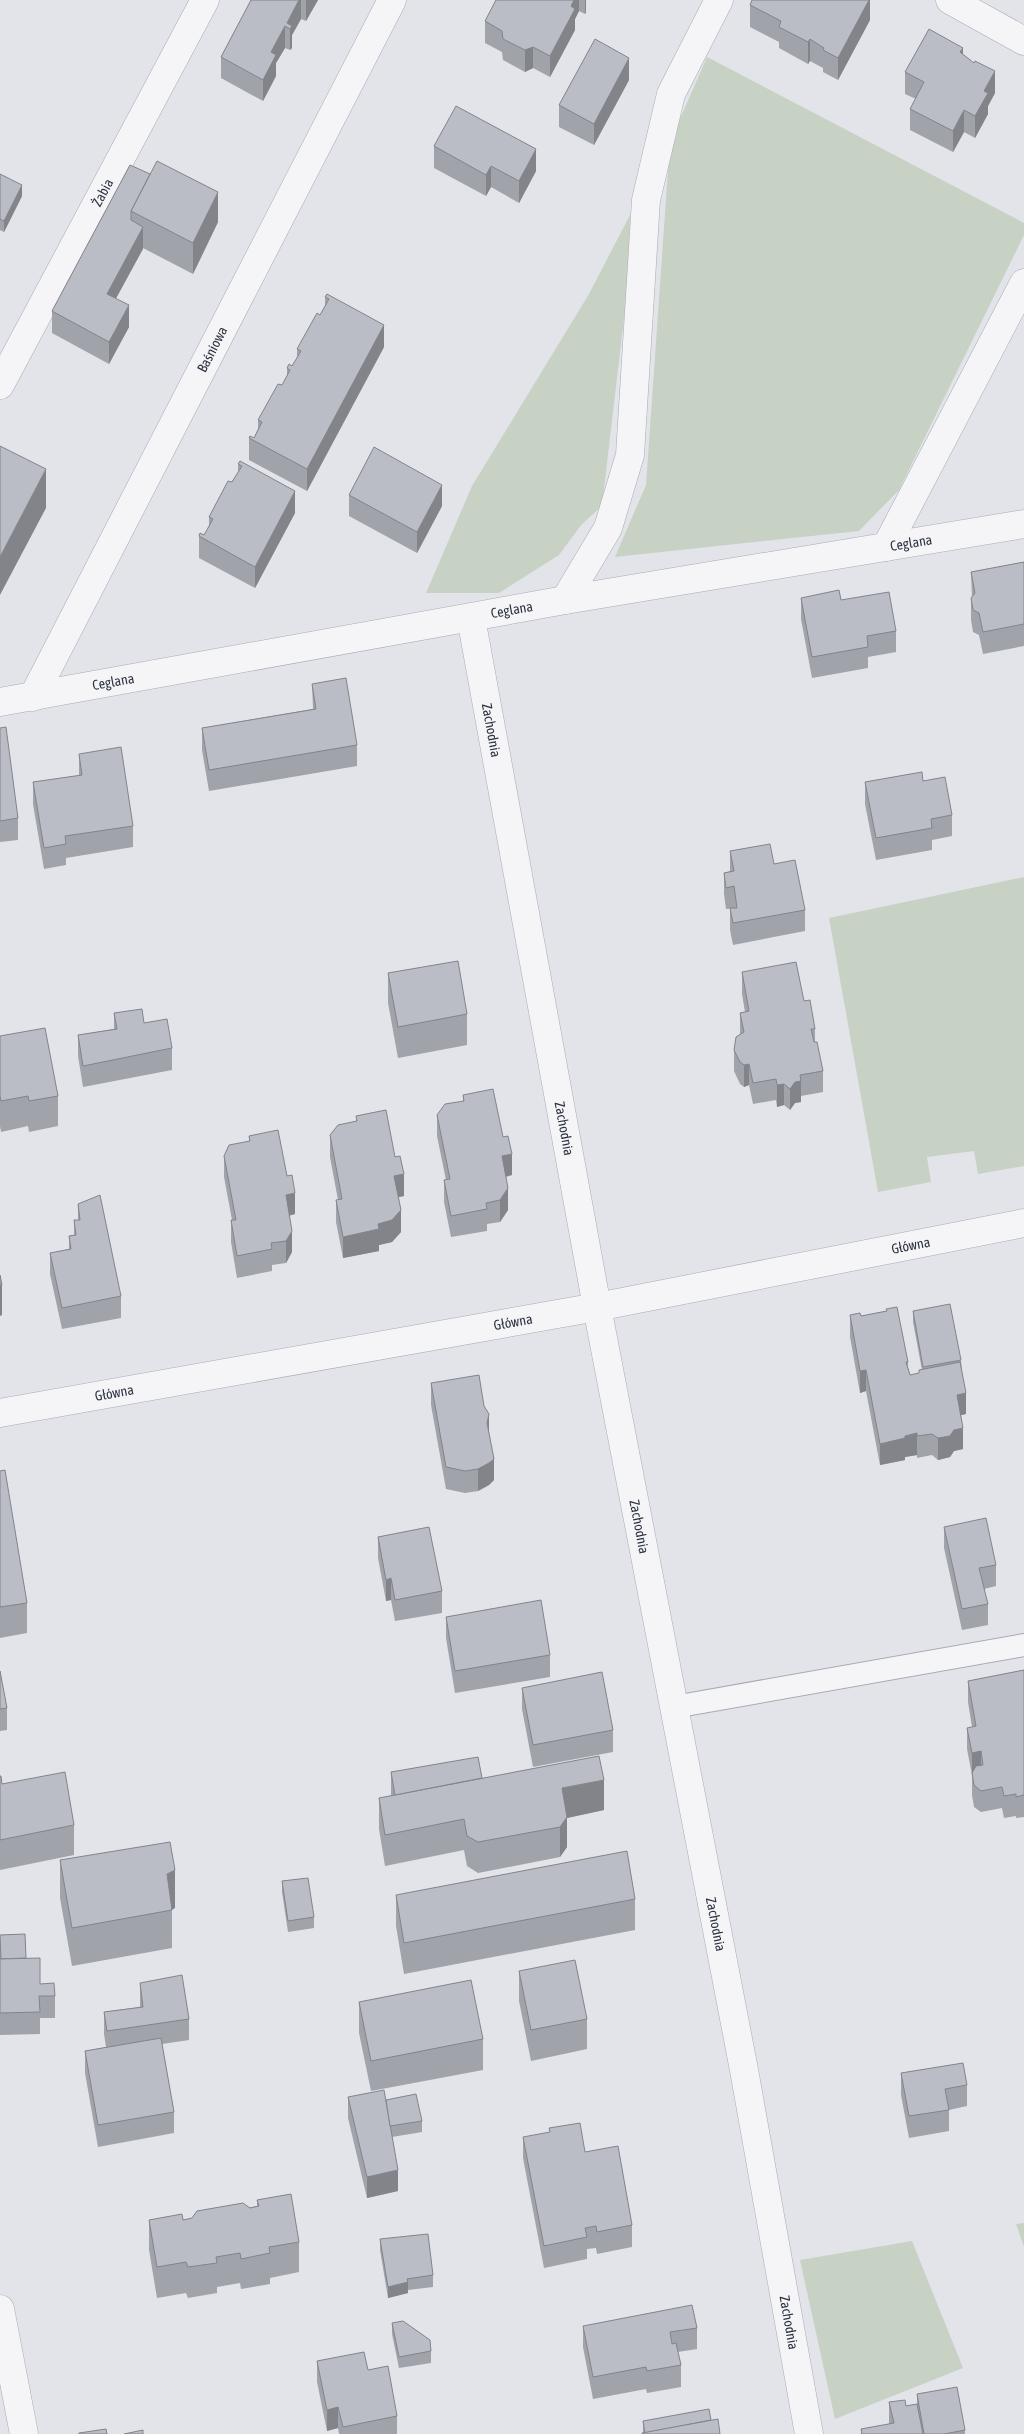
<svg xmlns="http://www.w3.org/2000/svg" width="1024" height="2434" viewBox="0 0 1024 2434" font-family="'Asap Condensed',sans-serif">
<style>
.green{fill:#c7d2c4}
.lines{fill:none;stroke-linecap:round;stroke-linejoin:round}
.service-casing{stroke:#a8abb3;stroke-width:24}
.minor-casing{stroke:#a8abb3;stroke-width:29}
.service{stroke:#f5f5f8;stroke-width:22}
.minor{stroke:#f5f5f8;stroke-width:28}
.wall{fill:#a0a3a9}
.shaded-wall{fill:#82848a}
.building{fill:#babdc5;stroke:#82848a}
.labels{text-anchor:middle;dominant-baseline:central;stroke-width:4;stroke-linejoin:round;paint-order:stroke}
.street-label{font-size:14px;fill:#2c323f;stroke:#f2f3f7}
</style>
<rect width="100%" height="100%" fill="#e2e4e9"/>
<g class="green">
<polygon points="707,57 1024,223 1024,235 899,490 859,531 615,557 646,485 670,142"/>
<polygon points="630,215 628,284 602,506 582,524 559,555 499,593 426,593 472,486 589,294"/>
<polygon points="1024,877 1024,1166 978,1174 974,1151 927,1157 931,1182 878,1192 829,918"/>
<polygon points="1024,2223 1024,2247 1016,2224"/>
<polygon points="912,2241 963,2368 835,2419 800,2260"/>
</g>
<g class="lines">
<g class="service-casing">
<polyline id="service" points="674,1707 1024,1645"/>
</g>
<g class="minor-casing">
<g id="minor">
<polyline points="950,0 1024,41"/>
<path id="s1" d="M0,385L205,0"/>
<polyline points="886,547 1024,283"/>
<polyline points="565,600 608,528 630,455 646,200 671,94 719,0"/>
<path id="s2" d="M471,618L597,1307L744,2070L809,2434"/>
<path id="s3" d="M33,697L392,0"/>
<path id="s4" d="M0,702L565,600L1024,524"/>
<path id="s5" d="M0,1413L597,1307L1024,1223"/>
<polyline points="0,2309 24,2434"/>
</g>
</g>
<use href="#service" class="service"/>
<use href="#minor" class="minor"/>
</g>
<g class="wall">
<polygon points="251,0 318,0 306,21 301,19 292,35 292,48 290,50 285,48 276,63 276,76 263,101 221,78 221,57"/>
<polygon points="496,0 586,0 586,12 585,14 579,11 575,19 575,30 550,77 533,68 525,72 503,60 502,52 485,43 485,21"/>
<polygon points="870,0 870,20 838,80 823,72 823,68 810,61 808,64 779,48 779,42 750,27 750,5"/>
<polygon points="963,55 995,93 988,106 988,114 975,138 964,132 953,152 910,130 910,109 916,99 905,94 905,72"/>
<polygon points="629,80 594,145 559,127 559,105"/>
<polygon points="434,146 536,171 519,203 491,187 486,196 434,168"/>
<polygon points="130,165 218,222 193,274 143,248 116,298 129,327 109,364 52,333 52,311"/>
<polygon points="0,174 22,196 4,232 0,230"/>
<polygon points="327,294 384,347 307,491 249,460 249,438 254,438 258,429 258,420 282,385 287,376 287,368 292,366 297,358 297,349 320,315 325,306 325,297"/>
<polygon points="240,461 295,513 255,588 199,558 199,536 204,535 209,526 209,517 238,472 238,464"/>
<polygon points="349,495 442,506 417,553 349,516"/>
<polygon points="1024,562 1024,646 983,654 979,635 973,632 971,620 971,598 972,597 971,572"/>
<polygon points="801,598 841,600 896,631 896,652 868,657 868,668 812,678 801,619"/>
<polygon points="312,684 357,745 357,766 209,791 202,750 202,728 313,709"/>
<polygon points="0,728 18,818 18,840 0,842"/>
<polygon points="79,754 133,826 133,847 66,858 66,865 44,869 33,804 33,782 79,776"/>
<polygon points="923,781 952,815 952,836 932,840 932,850 876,860 865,804 865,782"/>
<polygon points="730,851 774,864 805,910 805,931 733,945 730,930 730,908 734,908 726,909 724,894 724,873 730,871"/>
<polygon points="742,972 804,1001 815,1029 815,1042 823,1071 823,1092 801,1096 801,1102 795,1103 790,1110 784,1105 777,1107 776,1100 753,1104 749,1085 744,1087 740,1084 734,1071 734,1050 740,1034 740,1013 745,1012 742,994"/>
<polygon points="388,973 467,1014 467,1045 398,1058 388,1003"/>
<polygon points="114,1013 144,1023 172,1048 172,1070 83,1087 78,1056 78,1035 114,1029"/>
<polygon points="0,1036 58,1096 58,1126 29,1132 28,1126 1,1132 0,1126"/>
<polygon points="463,1095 503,1137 512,1175 506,1177 508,1210 500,1222 487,1224 487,1231 451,1237 444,1202 444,1180 446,1180 437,1136 437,1115 463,1101"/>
<polygon points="356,1116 395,1157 404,1196 398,1197 401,1232 392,1242 379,1245 379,1251 343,1258 336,1222 336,1200 338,1200 330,1157 330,1135 356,1121"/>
<polygon points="249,1136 287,1176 295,1214 289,1216 292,1252 286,1263 272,1265 272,1271 237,1278 231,1242 231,1220 232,1220 224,1177 224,1156 249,1141"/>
<polygon points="78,1204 121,1296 121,1318 62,1329 50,1274 50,1253 69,1249 69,1236 74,1235 74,1220 78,1220"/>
<polygon points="886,1309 908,1362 908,1368 910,1375 919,1373 922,1370 913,1322 913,1311 961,1360 966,1414 961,1415 963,1449 954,1451 950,1457 938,1460 932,1455 917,1458 917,1455 905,1457 905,1460 880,1465 866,1391 860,1393 850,1337 850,1315 861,1316 886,1311"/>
<polygon points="431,1383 489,1432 494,1480 489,1485 478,1491 465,1493 446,1489 431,1405"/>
<polygon points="0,1471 27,1603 27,1633 0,1638"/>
<polygon points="944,1527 996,1565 996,1586 984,1589 988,1604 988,1625 962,1630 944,1548"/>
<polygon points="378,1537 442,1591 442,1613 395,1621 391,1600 386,1601 378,1558"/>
<polygon points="446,1617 550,1655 550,1677 455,1693 446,1638"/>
<polygon points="1024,1670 1024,1817 1016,1818 1016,1816 1004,1818 1002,1808 981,1812 974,1807 972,1795 972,1775 967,1749 967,1728 972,1727 968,1702 968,1681"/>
<polygon points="0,1671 7,1708 7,1730 0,1731"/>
<polygon points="522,1688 613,1730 613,1752 533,1767 522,1709"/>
<polygon points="391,1772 482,1778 604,1810 567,1818 567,1847 560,1857 478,1873 467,1866 464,1850 385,1866 379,1829 379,1798 391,1796"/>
<polygon points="0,1776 2,1784 74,1825 74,1855 0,1870"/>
<polygon points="60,1860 175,1908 172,1909 172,1948 72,1966 60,1898"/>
<polygon points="282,1881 314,1917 314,1928 288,1932 282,1892"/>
<polygon points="396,1895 635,1899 635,1930 404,1974 396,1926"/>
<polygon points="0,1935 26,1958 40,1984 55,1996 55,2018 40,2018 40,2034 0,2035"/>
<polygon points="519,1971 587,2019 587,2049 531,2061 519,2001"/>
<polygon points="140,1983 189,2019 189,2040 162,2044 174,2112 174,2133 98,2147 85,2073 85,2051 106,2047 104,2034 104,2012 140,2007"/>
<polygon points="359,2002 483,2039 483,2070 371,2091 359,2033"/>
<polygon points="901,2073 967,2085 967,2106 949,2110 949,2131 909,2138 901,2095"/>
<polygon points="348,2097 386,2100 422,2121 422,2132 392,2137 398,2191 367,2198 348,2118"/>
<polygon points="523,2137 585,2152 632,2225 632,2247 597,2254 596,2248 587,2249 587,2259 544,2268 523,2158"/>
<polygon points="257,2200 299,2242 299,2272 270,2278 270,2284 241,2289 240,2283 217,2287 217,2293 188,2298 186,2293 157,2298 149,2250 149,2220 183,2220 257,2206"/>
<polygon points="380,2239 433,2275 433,2287 408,2290 408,2293 388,2298 380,2250"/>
<polygon points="392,2323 431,2351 431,2363 399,2368 392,2334"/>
<polygon points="583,2326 697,2328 697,2349 678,2352 681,2365 681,2387 647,2393 646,2389 593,2399 583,2347"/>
<polygon points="317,2361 368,2370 397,2416 397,2434 339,2434 338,2428 327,2431 317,2382"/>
<polygon points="917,2394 965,2430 965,2434 861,2434 861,2429 889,2424 889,2402 906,2406 917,2404"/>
<polygon points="711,2420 643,2433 643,2421"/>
</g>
<g class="shaded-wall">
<polygon points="299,0 301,0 301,19 292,35 292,48 290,50 290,29 287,23"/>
<polygon points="306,0 318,0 306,21"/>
<polygon points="574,0 579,0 579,11 575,19 575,30 550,77 550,56"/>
<polygon points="585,0 586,0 586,12 585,14"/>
<polygon points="869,0 870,0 870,20 838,80 838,58"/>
<polygon points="285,26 285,48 276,63 276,76 263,101 263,80 271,52"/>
<polygon points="810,39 810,61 808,64 808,42"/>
<polygon points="533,47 533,68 525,72 525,50"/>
<polygon points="963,48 963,69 960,52"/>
<polygon points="629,58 629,80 594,145 594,124"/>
<polygon points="995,71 995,93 988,106 988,114 975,138 975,116 984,91"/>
<polygon points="964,110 964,132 953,152 953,131"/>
<polygon points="536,149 536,171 519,203 519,181"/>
<polygon points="491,166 491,187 486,196 486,175"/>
<polygon points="22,185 22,196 4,232 4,221"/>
<polygon points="218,192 218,222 193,274 193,243"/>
<polygon points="143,227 143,249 107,315 107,294"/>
<polygon points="129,305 129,327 109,364 109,342"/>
<polygon points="384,325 384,347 307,491 307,469"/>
<polygon points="46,469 46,508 0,595 0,557"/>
<polygon points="442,485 442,506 417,553 417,532"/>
<polygon points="295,491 295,513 255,588 255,567"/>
<polygon points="749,1064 749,1085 744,1087 744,1065"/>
<polygon points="801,1081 801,1102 795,1103 790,1110 790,1089 795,1082"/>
<polygon points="784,1084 784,1105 777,1107 777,1085"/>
<polygon points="512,1154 512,1175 502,1177 502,1156"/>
<polygon points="404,1174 404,1196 394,1198 394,1176"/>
<polygon points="508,1188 508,1210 500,1222 500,1200"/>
<polygon points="295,1193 295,1214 286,1216 286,1195"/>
<polygon points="401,1210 401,1232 392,1242 379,1245 379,1251 343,1258 343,1237 378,1224"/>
<polygon points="292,1231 292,1252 286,1263 286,1241"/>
<polygon points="0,1285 2,1285 2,1315 0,1316"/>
<polygon points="866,1370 866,1391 860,1393 860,1371"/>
<polygon points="966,1393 966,1414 957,1416 957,1395"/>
<polygon points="489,1414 489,1436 487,1423"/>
<polygon points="963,1428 963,1449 954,1451 950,1457 938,1460 938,1438 954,1430"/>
<polygon points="917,1433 917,1455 905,1457 905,1460 880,1465 880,1444 905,1436"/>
<polygon points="494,1459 494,1480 489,1485 478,1491 478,1469"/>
<polygon points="391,1578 391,1600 386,1601 386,1580"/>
<polygon points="981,1751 981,1773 972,1775 972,1753"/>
<polygon points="604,1780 604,1810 567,1818 567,1847 560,1857 560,1827 562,1788"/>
<polygon points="175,1870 175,1908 170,1911 167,1874"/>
<polygon points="398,2170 398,2191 367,2198 367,2177"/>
<polygon points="408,2282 408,2293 388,2298 388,2287"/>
<polygon points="338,2407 338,2428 327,2431 327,2410"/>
</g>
<g class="building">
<polygon points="251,0 299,0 287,23 292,26 290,29 285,26 271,52 276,55 263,80 221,57"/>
<polygon points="496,0 574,0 571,6 575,9 550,56 533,47 525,50 503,39 502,31 485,21"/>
<polygon points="752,0 869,0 838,58 823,50 824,48 810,39 808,42 779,27 781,21 750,5"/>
<polygon points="929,29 963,48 960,52 974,63 975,61 995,71 984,91 988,93 975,116 964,110 953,131 910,109 924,82 905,72"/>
<polygon points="595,39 629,58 594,124 559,105"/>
<polygon points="456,106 536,149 519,181 491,166 486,175 434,146"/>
<polygon points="157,161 218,192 193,243 131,211"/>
<polygon points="130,165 150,174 131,211 131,220 143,227 107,294 129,305 109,342 52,311"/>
<polygon points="0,174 22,185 4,221 0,219"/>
<polygon points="327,294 384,325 307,469 249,438 250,436 254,438 262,422 258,420 278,384 282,385 290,370 287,368 289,364 292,366 301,351 297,349 317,313 320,315 329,299 325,297"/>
<polygon points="0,446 46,469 0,557"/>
<polygon points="374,447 442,485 417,532 349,495"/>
<polygon points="240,461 295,491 255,567 199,536 200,533 204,535 213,519 209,517 228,481 232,482 242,466 238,464"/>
<polygon points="1024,562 1024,624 983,632 979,613 973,610 971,598 975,593 971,572"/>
<polygon points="839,590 841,600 889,592 896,631 867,636 868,647 812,657 801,598"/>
<polygon points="346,678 357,745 209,770 202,728 316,709 312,684"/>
<polygon points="6,727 18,818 0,821 0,728"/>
<polygon points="121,747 133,826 65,836 66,844 44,848 33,782 82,775 79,754"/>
<polygon points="922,772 923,781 945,777 952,815 931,819 932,828 876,838 865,782"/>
<polygon points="770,844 774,864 795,860 805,910 733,923 730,908 737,908 734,886 726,888 724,873 734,871 730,851"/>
<polygon points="458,961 467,1014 398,1027 388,973"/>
<polygon points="796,962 804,1001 810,1000 815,1029 811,1029 814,1042 817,1042 823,1071 800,1075 801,1081 795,1082 790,1089 784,1084 777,1085 776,1079 753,1083 749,1064 744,1065 740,1062 734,1050 736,1037 744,1032 740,1013 749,1011 742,972"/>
<polygon points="142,1009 144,1023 167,1019 172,1048 83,1066 78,1035 117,1029 114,1013"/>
<polygon points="45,1028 58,1096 29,1101 28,1096 1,1101 0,1096 0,1036"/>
<polygon points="493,1089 503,1137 508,1136 512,1154 502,1156 508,1188 500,1200 486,1203 487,1209 451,1216 444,1180 450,1179 437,1115 445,1104 464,1101 463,1095"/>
<polygon points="386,1110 395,1157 400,1156 404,1174 394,1176 401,1210 392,1220 378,1224 379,1229 343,1237 336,1200 342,1199 330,1135 338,1125 357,1121 356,1116"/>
<polygon points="278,1130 287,1176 292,1175 295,1193 286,1195 292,1231 286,1241 271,1243 272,1249 237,1256 231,1220 236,1220 224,1156 229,1145 250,1141 249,1136"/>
<polygon points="100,1195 121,1296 62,1308 50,1253 71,1249 69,1236 76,1235 74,1220 80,1220 78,1204"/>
<polygon points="0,1275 2,1285 0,1285"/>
<polygon points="950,1304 961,1360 923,1367 913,1311"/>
<polygon points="897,1307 908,1362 906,1362 910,1375 919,1373 919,1370 960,1362 966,1393 957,1395 963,1428 954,1430 950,1436 938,1438 932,1434 917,1436 917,1433 905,1436 905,1438 880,1444 866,1370 860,1371 850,1315 860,1313 861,1316 887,1311 886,1309"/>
<polygon points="479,1375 484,1406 489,1414 487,1423 494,1459 489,1463 478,1469 465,1471 446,1467 431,1383"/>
<polygon points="5,1470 27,1603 0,1607 0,1471"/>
<polygon points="986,1518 996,1565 979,1568 988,1604 962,1609 944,1527"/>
<polygon points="429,1527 442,1591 395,1600 391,1578 386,1580 378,1537"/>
<polygon points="541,1600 550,1655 455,1671 446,1617"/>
<polygon points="1024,1670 1024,1795 1016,1797 1016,1794 1004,1796 1002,1787 981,1791 974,1785 972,1773 976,1766 983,1765 981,1751 972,1753 967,1728 976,1726 968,1681"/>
<polygon points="0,1671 7,1708 0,1709"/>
<polygon points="602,1672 613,1730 533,1745 522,1688"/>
<polygon points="599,1756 604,1780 562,1788 567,1817 560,1827 478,1842 467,1836 464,1819 385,1835 379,1798"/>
<polygon points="478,1757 482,1778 395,1795 391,1772"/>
<polygon points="65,1772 74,1825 0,1840 0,1776 1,1776 2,1784"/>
<polygon points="170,1842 175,1870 167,1874 172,1910 72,1928 60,1860"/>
<polygon points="627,1851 635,1899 404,1943 396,1895"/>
<polygon points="308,1878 314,1917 288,1921 282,1881"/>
<polygon points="25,1934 26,1958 1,1959 0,1935"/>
<polygon points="40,1958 40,1984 54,1983 55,1996 39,1996 40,2012 0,2013 0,1959"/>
<polygon points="575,1960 587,2019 531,2030 519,1971"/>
<polygon points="182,1975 189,2019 107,2031 104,2012 143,2007 140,1983"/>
<polygon points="471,1980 483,2039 371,2061 359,2002"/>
<polygon points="161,2038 174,2112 98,2125 85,2051"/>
<polygon points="963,2063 967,2085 945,2089 949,2110 909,2116 901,2073"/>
<polygon points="384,2090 398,2170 367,2177 348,2097"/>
<polygon points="416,2094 422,2121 390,2126 386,2100"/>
<polygon points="580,2123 585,2152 618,2146 632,2225 597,2232 596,2226 585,2228 587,2237 544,2246 523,2137 550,2132 549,2128"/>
<polygon points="291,2194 299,2242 269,2247 270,2253 241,2259 240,2253 216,2257 217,2263 188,2267 186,2262 157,2267 149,2220 182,2214 183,2220 192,2218 197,2211 243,2203 250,2208 259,2206 257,2200"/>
<polygon points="428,2234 433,2275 407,2279 408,2282 388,2287 380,2239"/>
<polygon points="692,2305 697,2328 670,2332 672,2344 676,2343 681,2365 647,2371 646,2367 593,2377 583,2326"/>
<polygon points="403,2321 430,2340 431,2351 399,2357 392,2323"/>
<polygon points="364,2352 368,2370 388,2366 397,2416 343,2427 338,2407 327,2410 317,2361"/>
<polygon points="957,2387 965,2430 944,2434 924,2434 917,2394"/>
<polygon points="905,2400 906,2406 917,2404 923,2434 862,2434 861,2429 894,2423 889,2402"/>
<polygon points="709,2409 711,2420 645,2433 643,2421"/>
<polygon points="718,2419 720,2434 642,2434 642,2433"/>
<polygon points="106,2429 107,2434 79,2434 79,2433"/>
<polygon points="143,2430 143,2434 124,2434"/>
</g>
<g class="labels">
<g class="street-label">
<text stroke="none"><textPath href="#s1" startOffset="218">Żabia</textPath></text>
<text stroke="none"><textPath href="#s3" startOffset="391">Baśniowa</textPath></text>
<text stroke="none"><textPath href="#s4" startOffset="925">Ceglana</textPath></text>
<text stroke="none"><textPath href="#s4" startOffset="520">Ceglana</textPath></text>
<text stroke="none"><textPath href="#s4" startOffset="115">Ceglana</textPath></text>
<text stroke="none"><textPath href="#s2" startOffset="114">Zachodnia</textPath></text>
<text stroke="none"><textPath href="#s2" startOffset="519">Zachodnia</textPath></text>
<text stroke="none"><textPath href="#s5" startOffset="926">Główna</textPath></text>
<text stroke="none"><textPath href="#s5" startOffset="521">Główna</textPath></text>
<text stroke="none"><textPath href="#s5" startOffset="116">Główna</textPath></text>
<text stroke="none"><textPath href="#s2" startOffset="924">Zachodnia</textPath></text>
<text stroke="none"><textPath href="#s2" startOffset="1329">Zachodnia</textPath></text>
<text stroke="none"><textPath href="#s2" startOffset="1734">Zachodnia</textPath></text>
</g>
</g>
</svg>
